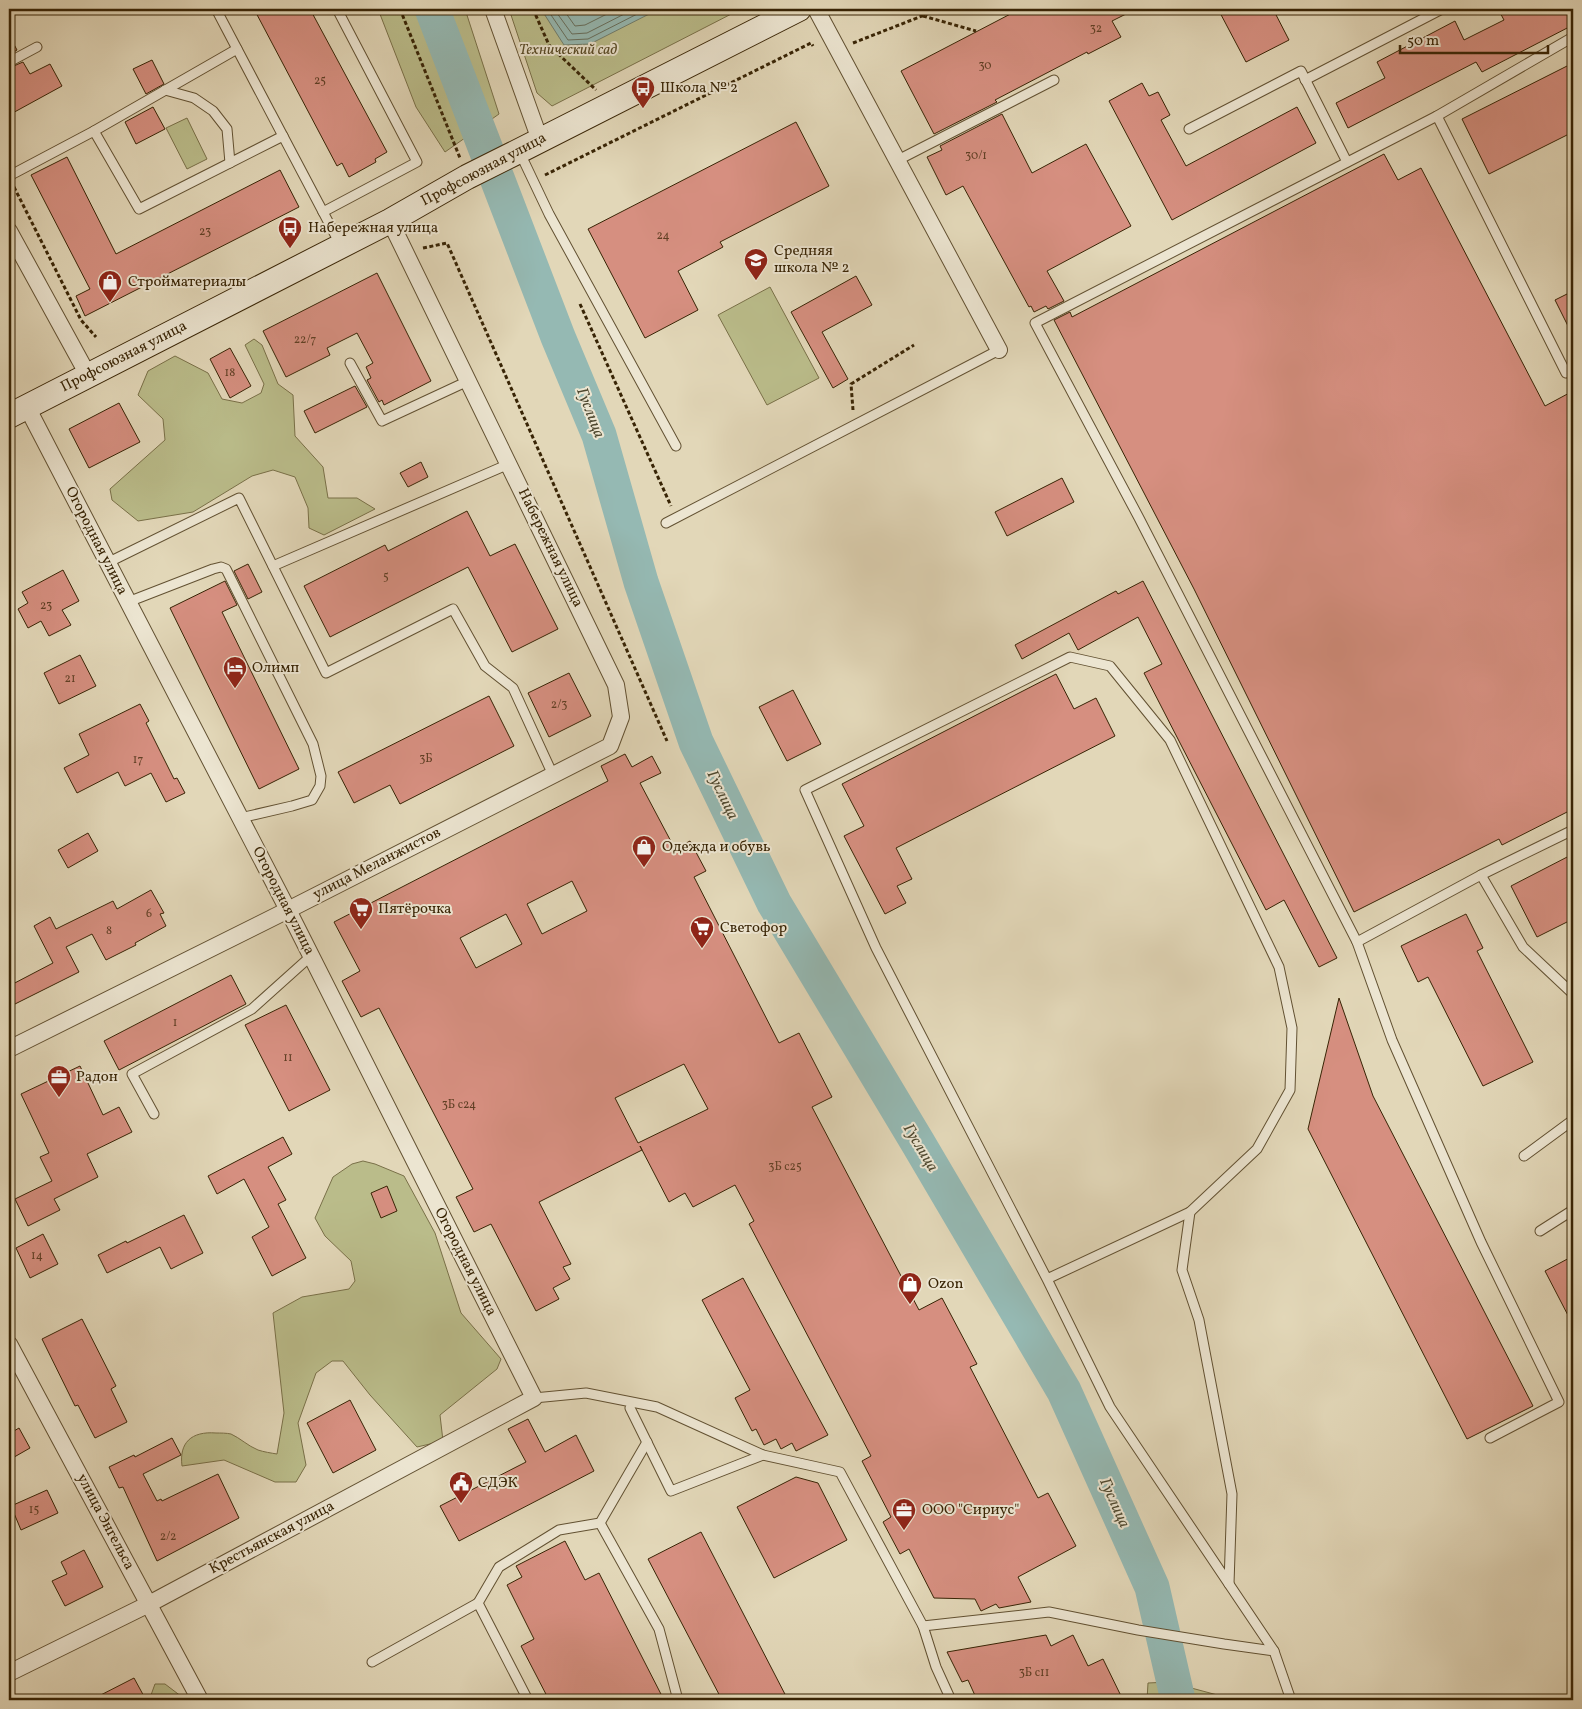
<svg xmlns="http://www.w3.org/2000/svg" width="1582" height="1709" viewBox="0 0 1582 1709" font-family="Vollkorn,serif">
<style>
.green{fill:#babc8a;stroke:#797048}
.water{fill:#95b9b3;stroke:#707d6d}
.lines{fill:none;stroke-linecap:round;stroke-linejoin:round}
.shore{stroke:#666e5c;stroke-width:1}
.river{stroke:#95b9b3;stroke-width:35}
.building{fill:#d68f80;stroke:#382405;fill-rule:evenodd}
.service-casing{stroke:#625132;stroke-width:11}
.minor-casing{stroke:#625132;stroke-width:18}
.secondary-casing{stroke:#382405;stroke-width:26}
.path{stroke:#382405;stroke-width:3;stroke-dasharray:4 2.5;stroke-linecap:butt}
.service{stroke:#ece5d1;stroke-width:9}
.minor{stroke:#ece5d1;stroke-width:16}
.secondary{stroke:#ece5d1;stroke-width:24}
.labels{text-anchor:middle;dominant-baseline:central;stroke-width:4;stroke-linejoin:round;paint-order:stroke}
.number-label{font-size:12px;fill:#603f24}
.park-label{font-size:15px;font-style:italic;fill:#584a26;stroke:#ece5d1}
.poi-label{font-size:15px;fill:#382405;stroke:#ece5d1;text-anchor:start}
.street-label{font-size:15px;fill:#382405;stroke:#ece5d1}
.water-label{font-size:16px;font-style:italic;fill:#4f4930;stroke:#ece5d1}
</style>
<rect width="100%" height="100%" fill="#e2d7b8"/>
<filter id="stains"><feTurbulence type="fractalNoise" baseFrequency=".004" numOctaves="4"/><feColorMatrix values="0 0 0 0 .2 0 0 0 0 .09 0 0 0 0 .02 0 0 0 .5 -.17"/></filter>
<radialGradient id="worn" r=".72"><stop offset=".6" stop-color="#630" stop-opacity="0"/><stop offset="1" stop-color="#630" stop-opacity=".3"/></radialGradient>
<g class="green">
<polygon points="378,9 465,9 499,114 445,152 416,107"/>
<polygon points="509,9 741,9 552,106 537,93"/>
<polygon points="187,118 207,159 187,169 166,128"/>
<polygon points="770,287 819,378 767,405 718,315"/>
<polygon points="254,339 262,345 278,384 293,395 295,436 323,467 328,498 357,498 375,509 324,535 309,528 308,508 295,477 273,470 252,476 193,512 138,521 112,500 110,489 165,440 163,419 138,395 148,371 175,356 208,373 222,399 242,403 261,393 264,384 245,345"/>
<path d="M363,1161L375,1164L404,1176L435,1233L461,1313L501,1359L497,1369L440,1415L443,1441L417,1447L370,1395L343,1361H332L316,1373L298,1423L306,1465L296,1482H275L224,1460L182,1466C179,1443 191,1431 216,1433C220,1433 227,1433 231,1434C240,1438 248,1446 258,1450C264,1452 271,1453 277,1454L284,1413L273,1313L302,1297L349,1289L355,1281L351,1261L325,1236L315,1218L333,1177L352,1164Z"/>
<polygon points="1169,1682 1236,1700 1147,1700 1148,1683"/>
<polygon points="155,1684 165,1684 186,1700 154,1700 151,1695"/>
</g>
<polygon class="water" points="541,9 659,9 590,44 564,45"/>
<g class="lines">
<g class="shore">
<polyline points="547,9 568,40 588,39 647,9"/>
<polyline points="554,9 572,34 587,33 634,9"/>
<polyline points="563,9 575,26 585,25 617,9"/>
</g>
<polyline class="river" points="432,9 558,337 599,435 641,582 696,742 774,903 918,1143 1064,1391 1152,1587 1178,1700"/>
</g>
<g class="building">
<polygon points="254,9 310,9 387,152 375,159 376,162 349,177 342,163 337,166"/>
<polygon points="1020,9 1136,9 1112,21 1121,37 1088,54 1087,52 995,100 997,102 934,134 901,71"/>
<polygon points="1218,9 1273,9 1289,40 1246,62"/>
<polygon points="1498,9 1573,9 1573,25 1482,72 1476,62 1348,128 1336,103 1385,78 1377,62 1455,21 1464,40 1504,20"/>
<polygon points="9,35 17,50 9,55"/>
<polygon points="152,60 164,84 146,94 133,69"/>
<polygon points="23,62 30,74 50,64 62,86 9,115 9,68"/>
<polygon points="1573,63 1573,132 1489,174 1462,119"/>
<polygon points="1142,83 1149,96 1158,92 1170,115 1161,120 1186,166 1297,107 1316,143 1172,220 1109,101"/>
<polygon points="153,107 165,129 136,144 125,122"/>
<polygon points="1002,114 1032,173 1086,144 1131,226 1047,271 1064,301 1048,309 1046,306 1034,312 1031,306 1029,307 963,186 946,195 927,157 942,150 940,146"/>
<polygon points="796,122 829,186 720,242 723,247 678,271 698,310 645,338 588,229"/>
<polygon points="1384,154 1398,180 1421,168 1545,406 1573,391 1573,809 1502,845 1499,839 1354,912 1194,589 1054,320 1070,312 1072,317"/>
<polygon points="67,157 116,254 280,170 299,207 85,316 76,296 90,289 31,175"/>
<polygon points="377,273 431,381 384,405 382,400 379,402 367,380 371,378 366,367 373,363 357,333 327,348 330,355 286,377 263,331"/>
<polygon points="856,276 872,305 822,332 848,379 833,388 791,312"/>
<polygon points="1573,291 1573,336 1555,300"/>
<polygon points="230,348 251,386 230,398 210,359"/>
<polygon points="355,386 367,407 315,433 304,411"/>
<polygon points="119,403 140,442 89,468 69,429"/>
<polygon points="421,462 428,477 408,487 400,473"/>
<polygon points="1062,478 1074,502 1007,536 995,512"/>
<polygon points="467,511 490,556 515,544 558,629 512,652 468,567 330,637 304,586 385,545 388,551"/>
<polygon points="248,564 262,592 248,599 234,571"/>
<polygon points="63,570 79,601 62,610 71,625 49,636 41,621 28,628 18,609 28,603 22,592"/>
<polygon points="225,581 237,605 222,612 299,769 259,789 170,608"/>
<polygon points="1143,581 1337,958 1319,967 1284,900 1266,910 1144,673 1162,664 1138,617 1078,650 1069,633 1022,659 1015,645 1116,591 1118,594"/>
<polygon points="80,655 96,686 59,704 44,673"/>
<polygon points="569,673 591,716 549,737 528,693"/>
<polygon points="1056,674 1074,709 1096,698 1115,736 896,848 912,879 897,886 906,903 885,914 844,836 864,826 842,784"/>
<polygon points="793,690 821,744 787,761 759,707"/>
<polygon points="489,696 514,746 400,804 390,785 354,803 338,772"/>
<polygon points="140,704 149,721 146,723 174,779 177,778 185,793 166,802 151,773 125,786 118,772 77,793 64,768 89,755 79,734"/>
<path d="M625,754L632,767L652,756L661,773L640,783L675,849L690,841L706,871L694,877L779,1043L799,1033L832,1097L812,1107L919,1310L942,1298L977,1364L970,1367L1038,1498L1048,1493L1076,1546L1018,1577L1031,1602L999,1608L996,1604L981,1611L975,1599L934,1598L909,1549L900,1554L883,1522L891,1517L862,1461L871,1456L749,1224L754,1221L735,1185L693,1207L685,1193L669,1202L640,1146L642,1150L539,1202L571,1264L563,1267L570,1279L553,1288L559,1299L536,1311L491,1224L474,1232L456,1197L473,1189L379,1008L361,1017L342,981L360,971L334,922L608,781L601,766ZM572,881L587,911L542,934L527,904ZM506,914L522,944L476,968L460,938ZM684,1064L708,1109L638,1143L615,1098Z"/>
<polygon points="88,833 98,851 68,868 58,850"/>
<polygon points="1573,854 1573,919 1537,937 1511,886"/>
<polygon points="151,890 164,913 160,914 166,926 135,943 136,945 106,960 92,934 66,947 79,972 9,1007 9,986 53,963 34,926 50,917 56,929 113,901 117,909"/>
<polygon points="1466,914 1483,948 1477,951 1533,1062 1483,1086 1428,977 1418,982 1401,946"/>
<polygon points="231,975 246,1004 119,1070 104,1041"/>
<polygon points="1339,998 1373,1096 1533,1406 1467,1439 1308,1129"/>
<polygon points="286,1005 330,1090 289,1111 245,1025"/>
<polygon points="80,1066 103,1115 119,1107 132,1132 87,1154 98,1177 54,1199 60,1210 28,1226 15,1199 52,1181 40,1157 49,1153 21,1094"/>
<polygon points="283,1137 292,1154 268,1167 286,1200 278,1204 306,1258 272,1276 252,1237 269,1227 244,1179 217,1194 208,1176"/>
<polygon points="387,1186 397,1211 381,1218 371,1193"/>
<polygon points="184,1215 203,1253 171,1269 160,1247 107,1273 98,1255 126,1241 127,1243"/>
<polygon points="43,1234 58,1264 30,1278 16,1248"/>
<polygon points="1573,1256 1573,1325 1545,1271"/>
<polygon points="743,1278 828,1435 796,1451 792,1443 781,1449 776,1439 764,1445 756,1429 752,1431 735,1398 750,1390 702,1300"/>
<polygon points="82,1319 116,1386 111,1389 127,1422 95,1438 78,1405 75,1406 42,1339"/>
<polygon points="350,1400 376,1450 333,1473 307,1423"/>
<polygon points="528,1419 545,1452 576,1435 594,1471 459,1541 440,1506 526,1462 508,1429"/>
<polygon points="19,1428 30,1448 9,1460 9,1434"/>
<polygon points="172,1438 181,1455 143,1474 157,1501 161,1499 162,1501 218,1474 239,1518 157,1561 123,1487 119,1488 109,1467 134,1455 135,1457"/>
<polygon points="796,1477 818,1483 847,1540 774,1578 737,1507"/>
<polygon points="47,1490 58,1513 21,1530 11,1506"/>
<polygon points="701,1532 788,1700 722,1700 648,1559"/>
<polygon points="565,1541 585,1580 599,1573 664,1700 549,1700 521,1646 534,1639 507,1585 522,1577 516,1566"/>
<polygon points="84,1550 103,1587 65,1606 52,1581 67,1574 61,1562"/>
<polygon points="1046,1635 1051,1646 1073,1635 1088,1666 1103,1659 1123,1700 977,1700 968,1680 962,1682 947,1652"/>
<polygon points="134,1678 146,1700 91,1700"/>
</g>
<g class="lines">
<g class="service-casing">
<g id="service">
<polyline points="216,9 341,246"/>
<polyline points="9,62 37,47"/>
<polyline points="1305,80 1442,9"/>
<polyline points="165,90 194,98 213,111 227,129 230,163"/>
<polyline points="1437,116 1566,373"/>
<polyline points="1189,129 1301,71 1347,162"/>
<polyline points="94,131 237,49"/>
<polyline points="519,151 549,214 676,446"/>
<polyline points="898,160 1054,80"/>
<polyline points="9,176 94,131 139,209 283,136"/>
<polyline points="323,212 417,162 337,9"/>
<polyline points="350,363 382,421 468,381"/>
<polyline points="666,523 999,350"/>
<polyline points="107,563 239,498 326,673 453,609 485,666 513,688 553,775"/>
<polyline points="273,566 509,464"/>
<polyline points="128,602 213,569 221,567 226,569 313,744 321,776 320,786 312,800 292,806 240,818"/>
<polyline points="1481,875 1523,947 1573,994"/>
<polyline points="1357,942 1481,875 1573,830"/>
<polyline points="154,1114 132,1074 252,1009 311,956"/>
<polyline points="1524,1156 1573,1120"/>
<polyline points="1190,1212 1182,1270 1199,1320 1232,1494 1229,1584"/>
<polyline points="1540,1231 1573,1210"/>
<polyline points="1047,1279 1190,1212 1257,1149 1290,1090 1292,1028 1279,967 1170,740 1110,666 1070,657 805,790 876,948 1047,1279 1110,1407 1274,1651"/>
<polyline points="534,1398 586,1393 657,1407 763,1455 840,1472 923,1626 1049,1612 1138,1630 1224,1644 1274,1651 1291,1700"/>
<polyline points="630,1408 671,1491 763,1455"/>
<polyline points="1490,1438 1559,1402 1481,1242 1392,1040 1357,942 1139,518 1035,323 1437,116 1573,37"/>
<polyline points="600,1523 659,1629 678,1700"/>
<polyline points="923,1626 936,1667 951,1700"/>
<polyline points="372,1662 478,1603"/>
<polyline points="528,1700 478,1603 499,1567 559,1530 600,1523 647,1442"/>
</g>
</g>
<g class="minor-casing">
<g id="minor">
<polyline points="493,9 540,140"/>
<polyline points="816,9 999,350"/>
<polyline points="9,231 88,375"/>
<polyline points="9,1049 288,910 610,746 621,717 616,685 390,221"/>
<polyline points="9,1344 200,1700"/>
<polyline points="9,1673 149,1604 534,1398 288,910 27,407"/>
</g>
</g>
<g class="secondary-casing">
<polyline id="secondary" points="9,416 390,221 467,177 513,154 799,9"/>
</g>
<g class="path">
<polyline points="400,9 460,158"/>
<polyline points="533,9 549,45 596,90"/>
<polyline points="923,16 976,31"/>
<polyline points="853,43 940,9"/>
<polyline points="545,175 811,43 813,46"/>
<polyline points="14,187 81,320 96,337"/>
<polyline points="423,248 447,243 667,741"/>
<polyline points="580,304 671,506"/>
<polyline points="853,410 851,384 914,345"/>
</g>
<use href="#service" class="service"/>
<use href="#minor" class="minor"/>
<use href="#secondary" class="secondary"/>
</g>
<defs>
<g id="bus-pin" transform="scale(1.25)"><path d="M0 17L-7.5 6A9.5 9.5 0 1 1 7.5 6Z" fill="#8f2418" stroke="#ece5d1"/><path d="M-5-6H5V4H4V6H2V4H-2V6H-4V4H-5ZM-3.5-4V0h7V-4ZM-3.5 1.2v1.5H-2V1.2ZM2 1.2v1.5H3.5V1.2Z" fill="#fff"/></g>
<g id="school-pin" transform="scale(1.25)"><path d="M0 17L-7.5 6A9.5 9.5 0 1 1 7.5 6Z" fill="#8f2418" stroke="#ece5d1"/><path d="M0-5L7-2L0 1L-7-2ZM-4 1L0 2.5L4 1V4Q0 6-4 4Z" fill="#fff"/></g>
<g id="shop-pin" transform="scale(1.25)"><path d="M0 17L-7.5 6A9.5 9.5 0 1 1 7.5 6Z" fill="#8f2418" stroke="#ece5d1"/><path d="M-5-2.5h2.3a2.7 3.5 0 0 1 5.4 0H5L5.5 6h-11ZM-1.5-2.5h3a1.5 2.3 0 0 0-3 0Z" fill="#fff"/></g>
<g id="hotel-pin" transform="scale(1.25)"><path d="M0 17L-7.5 6A9.5 9.5 0 1 1 7.5 6Z" fill="#8f2418" stroke="#ece5d1"/><path d="M-6-4.5h1.5V1H6V5H4.5V3h-9V5H-6ZM-4 0a1.8 1.8 0 1 1 3.6 0ZM.5 0V-2.5h3Q6-2.5 6 0Z" fill="#fff"/></g>
<g id="supermarket-pin" transform="scale(1.25)"><path d="M0 17L-7.5 6A9.5 9.5 0 1 1 7.5 6Z" fill="#8f2418" stroke="#ece5d1"/><path d="M-6-5.5h2.5l.6 2H6L4.5 2H-2.5L-4.4-4H-6ZM-1.5 3.2a1.3 1.3 0 1 0 .1 0ZM3 3.2a1.3 1.3 0 1 0 .1 0Z" fill="#fff"/></g>
<g id="office-pin" transform="scale(1.25)"><path d="M0 17L-7.5 6A9.5 9.5 0 1 1 7.5 6Z" fill="#8f2418" stroke="#ece5d1"/><path d="M-6-3h4V-5.5h4V-3h4V5H-6ZM-1-4.5V-3h2v-1.5ZM-6 0V1H6V0Z" fill="#fff"/></g>
<g id="civic-pin" transform="scale(1.25)"><path d="M0 17L-7.5 6A9.5 9.5 0 1 1 7.5 6Z" fill="#8f2418" stroke="#ece5d1"/><path d="M-.6-6.5H3V-4.5H.6V-3L4-1V1h2V6H-6V1h2V-1L-.6-3ZM-1.2 2.5V6h2.4V2.5Z" fill="#fff"/></g>
</defs>
<g fill-rule="evenodd">
<use href="#bus-pin" x="643" y="88"/>
<use href="#bus-pin" x="290" y="228"/>
<use href="#school-pin" x="756" y="260"/>
<use href="#shop-pin" x="110" y="282"/>
<use href="#hotel-pin" x="235" y="668"/>
<use href="#shop-pin" x="644" y="847"/>
<use href="#supermarket-pin" x="361" y="909"/>
<use href="#supermarket-pin" x="702" y="928"/>
<use href="#office-pin" x="59" y="1077"/>
<use href="#shop-pin" x="910" y="1284"/>
<use href="#civic-pin" x="461" y="1483"/>
<use href="#office-pin" x="904" y="1510"/>
</g>
<g class="labels">
<g class="number-label">
<text x="1096" y="29">32</text>
<text x="985" y="66">30</text>
<text x="320" y="81">25</text>
<text x="976" y="156">30/1</text>
<text x="205" y="232">23</text>
<text x="663" y="236">24</text>
<text x="305" y="340">22/7</text>
<text x="230" y="373">18</text>
<text x="386" y="577">5</text>
<text x="46" y="606">23</text>
<text x="70" y="679">21</text>
<text x="559" y="705">2/3</text>
<text x="426" y="759">3Б</text>
<text x="138" y="760">17</text>
<text x="149" y="914">6</text>
<text x="109" y="931">8</text>
<text x="175" y="1023">1</text>
<text x="288" y="1058">11</text>
<text x="459" y="1105">3Б с24</text>
<text x="785" y="1167">3Б с25</text>
<text x="37" y="1256">14</text>
<text x="34" y="1510">15</text>
<text x="168" y="1537">2/2</text>
<text x="1034" y="1673">3Б с11</text>
</g>
<g class="park-label">
<text x="568" y="50">Технический сад</text>
</g>
<g class="poi-label">
<text x="660" y="88">Школа № 2</text>
<text x="308" y="228">Набережная улица</text>
<text x="774" y="251">Средняя<tspan x="774" dy="17">школа № 2</tspan></text>
<text x="128" y="282">Стройматериалы</text>
<text x="252" y="668">Олимп</text>
<text x="662" y="847">Одежда и обувь</text>
<text x="378" y="909">Пятёрочка</text>
<text x="720" y="928">Светофор</text>
<text x="76" y="1077">Радон</text>
<text x="928" y="1284">Ozon</text>
<text x="478" y="1483">СДЭК</text>
<text x="922" y="1510">ООО "Сириус"</text>
</g>
<g class="street-label">
<text transform="translate(484 170) rotate(-28)">Профсоюзная улица</text>
<text transform="translate(124 357) rotate(-27)">Профсоюзная улица</text>
<text transform="translate(96 541) rotate(63)">Огородная улица</text>
<text transform="translate(550 548) rotate(64)">Набережная улица</text>
<text transform="translate(377 864) rotate(-27)">улица Меланжистов</text>
<text transform="translate(283 901) rotate(63)">Огородная улица</text>
<text transform="translate(465 1262) rotate(63)">Огородная улица</text>
<text transform="translate(105 1522) rotate(62)">улица Энгельса</text>
<text transform="translate(272 1538) rotate(-28)">Крестьянская улица</text>
</g>
<g class="water-label">
<text transform="translate(590 413) rotate(69)">Гуслица</text>
<text transform="translate(722 795) rotate(64)">Гуслица</text>
<text transform="translate(920 1148) rotate(59)">Гуслица</text>
<text transform="translate(1114 1503) rotate(66)">Гуслица</text>
</g>
</g>
<rect width="1582" height="1709" fill="none" stroke="#e2d7b8" stroke-width="30"/>
<rect x="10" y="10" width="1562" height="1689" fill="none" stroke="#382405" stroke-width="2.5"/>
<rect x="15" y="15" width="1552" height="1679" fill="none" stroke="#382405"/>
<path d="M1400 45v8h148v-8" fill="none" stroke="#382405" stroke-width="2.5"/>
<text x="1407" y="45" font-size="15" fill="#382405" stroke="#ece5d1" stroke-width="4" paint-order="stroke">50 m</text>
<rect width="100%" height="100%" filter="url(#stains)"/>
<rect width="100%" height="100%" fill="url(#worn)"/>
</svg>
